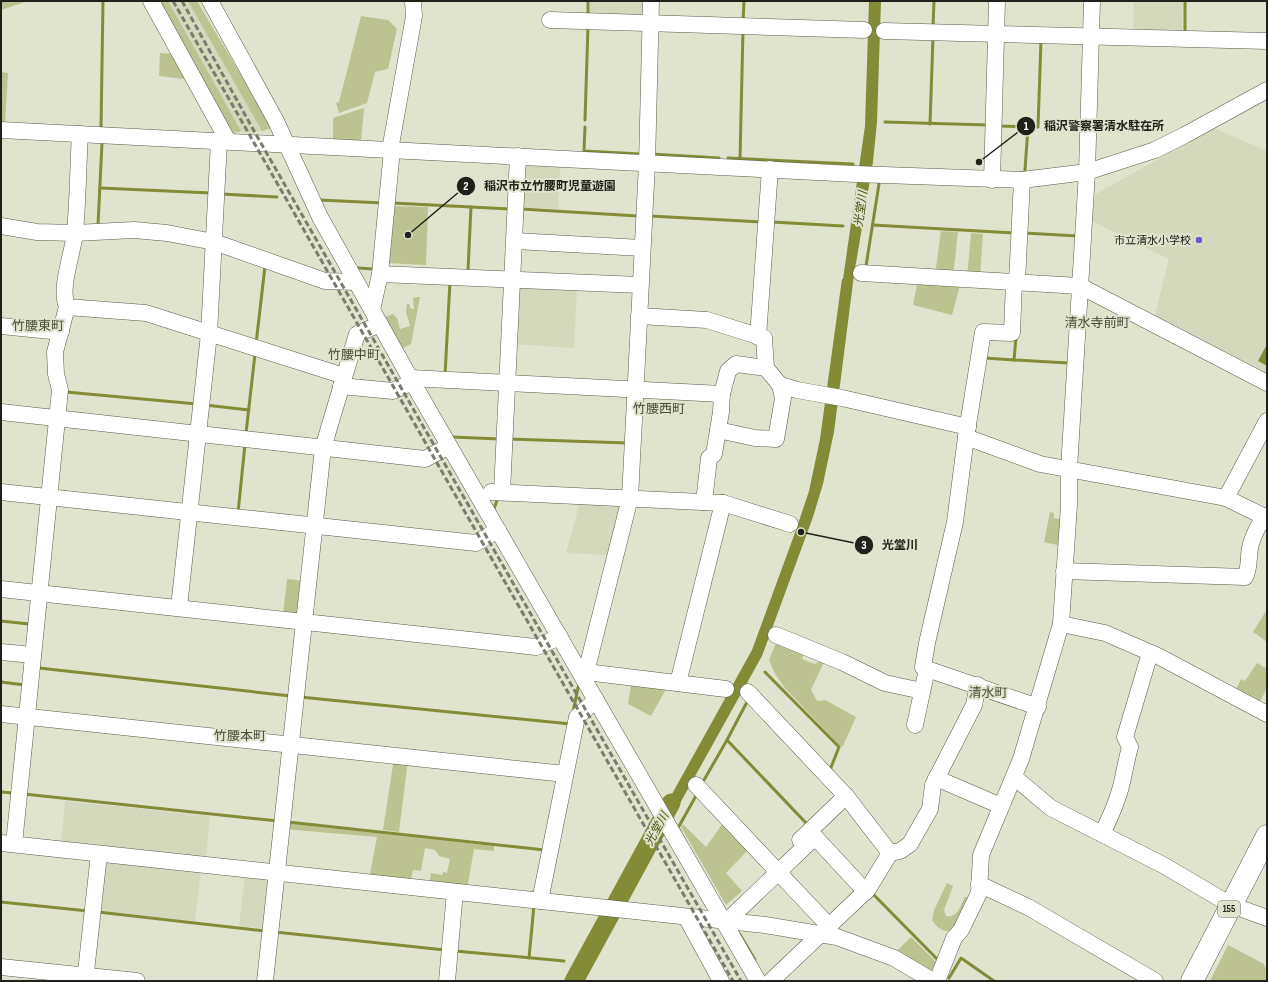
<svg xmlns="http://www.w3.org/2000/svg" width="1268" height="982" viewBox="0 0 1268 982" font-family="'Sofia Sans Condensed','Noto Sans JP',sans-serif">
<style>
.built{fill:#d4d8bd}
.green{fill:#bdc390}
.water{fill:#848b37}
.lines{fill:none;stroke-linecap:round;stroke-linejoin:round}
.stream{stroke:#848b37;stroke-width:3}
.river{stroke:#848b37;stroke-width:19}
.minor-casing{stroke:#595c4a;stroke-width:17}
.highway-casing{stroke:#595c4a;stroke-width:23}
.minor{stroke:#fff;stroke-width:16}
.highway{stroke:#fff;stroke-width:22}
.rail{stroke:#7a7c6e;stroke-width:3;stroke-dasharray:6 3;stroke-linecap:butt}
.poi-dot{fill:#7752cc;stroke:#e0e3ce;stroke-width:1.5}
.labels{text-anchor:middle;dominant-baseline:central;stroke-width:4;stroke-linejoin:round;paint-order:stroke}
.shield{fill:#e0e3ce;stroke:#5a5b50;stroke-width:1}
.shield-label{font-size:10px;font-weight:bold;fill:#20211a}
.poi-label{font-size:11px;fill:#20211a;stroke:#e0e3ce;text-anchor:end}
.water-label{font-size:12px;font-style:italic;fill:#4b5011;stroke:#e0e3ce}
.quarter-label{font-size:13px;fill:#484b39;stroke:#e0e3ce}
.leader{fill:none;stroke:#20211a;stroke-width:1.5}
.callout-dot{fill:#20211a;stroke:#e0e3ce;stroke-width:1.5}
.mark-label{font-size:12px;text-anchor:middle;font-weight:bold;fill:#fff}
.callout-label{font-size:12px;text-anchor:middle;font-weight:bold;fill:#20211a;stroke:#e0e3ce;stroke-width:4;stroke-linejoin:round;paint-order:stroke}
</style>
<rect width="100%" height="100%" fill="#e0e3ce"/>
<g class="built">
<polygon points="155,1 197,1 272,128 262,131 231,133"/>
<polygon points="590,1 648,1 647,17 590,19"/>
<polygon points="1134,1 1183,1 1182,34 1133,33"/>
<polygon points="1214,128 1267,151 1267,378 1154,319 1169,259 1092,221 1094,197 1096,194"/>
<polygon points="523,164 560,166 558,209 519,207"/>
<polygon points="516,288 577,288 574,348 513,344"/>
<polygon points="580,502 622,504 609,555 566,553"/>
<polygon points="65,801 210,816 206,859 61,844"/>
<polygon points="101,859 201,870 195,921 95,910"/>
<polygon points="245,875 274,878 269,929 239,926"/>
</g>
<g class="green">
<polygon points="1,1 28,1 1,10"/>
<polygon points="155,1 168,1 241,131 231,133"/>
<polygon points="188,1 197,1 272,128 262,131"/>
<polygon points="361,16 388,20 397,29 388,69 375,72 367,103 339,113 336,103 339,102"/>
<polygon points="160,53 178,54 186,75 184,79 159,76"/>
<polygon points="1,72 8,73 5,123 1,123"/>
<polygon points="364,108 361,141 333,140 333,118"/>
<polygon points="392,206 428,207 426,265 386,263"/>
<polygon points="941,231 958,232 953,276 935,275"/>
<polygon points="971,233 983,234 980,277 967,277"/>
<polygon points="918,279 961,282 952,315 913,305"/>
<path d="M417,297H420L411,344L403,348C394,344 385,326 385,317L393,314L397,318L400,329L410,326L406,312L407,304H409L411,309H414L413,298Z"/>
<polygon points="1050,512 1054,513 1054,518 1064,520 1062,546 1044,542"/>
<polygon points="287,579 306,581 302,615 283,616"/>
<polygon points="1266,611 1267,613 1267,642 1253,632"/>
<polygon points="776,643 805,652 802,659 815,664 820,660 824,662 811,690 817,701 825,700 856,717 843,746 841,747 785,688 775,674 769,660"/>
<polygon points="1257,663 1265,668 1267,664 1267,688 1259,704 1235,691 1241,679 1245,681"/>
<polygon points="631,685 666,689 651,716 628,704"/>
<polygon points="394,758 408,760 399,832 383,830"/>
<polygon points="725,820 751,847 726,873 742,891 726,905 681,827 683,824 706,847"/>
<polygon points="285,823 494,846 494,851 474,849 467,890 429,885 431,873 442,875 443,872 447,873 450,859 439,856 435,850 425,848 421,871 413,870 410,883 369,879 377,837 284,829"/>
<path d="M947,883L953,886L944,910L946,916C958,918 960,906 965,897H969L955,930C943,933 938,929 932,920L934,910Z"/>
<polygon points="911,937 936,962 931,972 897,951"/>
<polygon points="1228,945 1264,964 1267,973 1266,981 1210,981"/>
</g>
<g class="water">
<polygon points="869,1 881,1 877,122 873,162 854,275 834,432 823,484 813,517 762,656 669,823 662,812 752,650 796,530 809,491 820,439 842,279 843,279 865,126"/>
<polygon points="1267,344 1267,366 1258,361"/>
</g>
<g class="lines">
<g class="stream">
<polyline points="588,17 588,1"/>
<polyline points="743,22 744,1"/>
<polyline points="933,27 934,1"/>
<polyline points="1185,33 1185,1"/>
<polyline points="585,120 588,26"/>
<polyline points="885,122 988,125"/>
<polyline points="930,124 933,37"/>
<polyline points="998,126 1038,127 1041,41"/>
<polyline points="585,127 584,151 641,154"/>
<polyline points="101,128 103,1"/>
<polyline points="651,154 719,158"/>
<polyline points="728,158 853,164"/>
<polyline points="740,159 743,30"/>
<polyline points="1025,170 1028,127"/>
<polyline points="100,188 211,193"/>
<polyline points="221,194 277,197"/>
<polyline points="319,200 383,203"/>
<polyline points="393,203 511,209"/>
<polyline points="521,209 638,216"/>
<polyline points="650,216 762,222"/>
<polyline points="772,222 843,226"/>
<polyline points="98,225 102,143"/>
<polyline points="873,225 1014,233"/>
<polyline points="1024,233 1078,236"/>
<polyline points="866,266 879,184"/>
<polyline points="358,268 374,269"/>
<polyline points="468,270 471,207"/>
<polyline points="1016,337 1014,360 1068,363"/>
<polyline points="256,344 265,266"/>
<polyline points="985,358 1014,360"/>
<polyline points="445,375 450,282"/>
<polyline points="66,392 197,404"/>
<polyline points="205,405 249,410"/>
<polyline points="246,433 255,354"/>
<polyline points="452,437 500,439"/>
<polyline points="509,439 627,443"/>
<polyline points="494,509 498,497"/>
<polyline points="238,513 245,444"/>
<polyline points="1,621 29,624"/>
<polyline points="39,668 291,696"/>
<polyline points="765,672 839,747 830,770"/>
<polyline points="1,682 25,685"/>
<polyline points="300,697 571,724"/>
<polyline points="748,700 727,740 807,824"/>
<polyline points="573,712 579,683"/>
<polyline points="704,780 727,740"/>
<polyline points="1,792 13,793"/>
<polyline points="24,794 278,821"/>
<polyline points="288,822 545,850"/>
<polyline points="680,831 678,828 697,794"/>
<polyline points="872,893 937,959"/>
<polyline points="1,902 88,911"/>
<polyline points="98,912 265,931"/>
<polyline points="275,932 445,950"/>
<polyline points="739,933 755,960"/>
<polyline points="455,951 564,961"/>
<polyline points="529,958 534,905"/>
<polyline points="577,963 582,966"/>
<polyline points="949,978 961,958 994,981"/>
</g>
<polyline class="river" points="574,981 671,803"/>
<g class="minor-casing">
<g id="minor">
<polyline points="151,1 228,141"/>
<polyline points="210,1 276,121 320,217 410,378 758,981"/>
<polyline points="550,20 864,30"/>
<polyline points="884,31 1267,41"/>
<polyline points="1,130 855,174 1022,180 1087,172 1155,150 1185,135 1267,90"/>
<polyline points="390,150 414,16 413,1"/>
<polyline points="992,180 997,1"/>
<polyline points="1,226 37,232 75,233 134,230 167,233 214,242 325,281 356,282"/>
<polyline points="515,241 642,248"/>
<polyline points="861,273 1080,286 1267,383"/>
<polyline points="380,274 640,285"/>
<polyline points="1017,282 1022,180"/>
<polyline points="67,307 146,313 344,376"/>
<polyline points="372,310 380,274 392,150"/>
<polyline points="639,316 707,320 764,338 766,368 780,385 797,390 842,398 968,427"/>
<polyline points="1,326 61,332"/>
<polyline points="758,337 770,169"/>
<polyline points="410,378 722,394"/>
<polyline points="341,386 393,391 412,382"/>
<polyline points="1,412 425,459 449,446"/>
<polyline points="718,430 755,438 776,439 783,398 780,385"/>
<polyline points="966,437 1040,464 1226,498 1267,518"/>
<polyline points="1,492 476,543 498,530"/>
<polyline points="491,492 723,503 790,524"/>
<polyline points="502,492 518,156"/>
<polyline points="1226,498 1267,421"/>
<polyline points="704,502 709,458 714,454 721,412 722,394 728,371 736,364 766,368"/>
<path d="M1064,571L1245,577C1250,568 1248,558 1250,548C1252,536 1258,527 1264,516"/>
<polyline points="1,589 536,647 560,637"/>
<polyline points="179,607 209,334 219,141"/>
<polyline points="1061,624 1105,633 1158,656 1267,714"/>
<polyline points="776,635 842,662 885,683 922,691"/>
<polyline points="1,652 33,655"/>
<polyline points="927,669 1038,707"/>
<polyline points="586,672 726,689"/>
<polyline points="584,680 630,498 647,164 651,1"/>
<polyline points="678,683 723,503"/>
<polyline points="748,692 846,796 890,853 868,889 771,981"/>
<polyline points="1,714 565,774"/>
<polyline points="915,725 927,669 923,667 927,643 955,522 966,437 983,332 1012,333 1014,282"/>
<polyline points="1014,777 1051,808 1163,865 1231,905 1267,918"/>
<polyline points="936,778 1001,806"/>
<polyline points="696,785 829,926"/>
<path d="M1102,834C1111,816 1119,798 1123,778C1125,768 1127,758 1130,747L1125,737L1150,653"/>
<polyline points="800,840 846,796"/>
<polyline points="1,843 765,925 837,937 894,958 933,981"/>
<path d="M14,844L60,390L56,374L55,352L67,307C59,287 73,254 75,232C78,200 78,167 80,134"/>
<polyline points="890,853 900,851 910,844 930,809 933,785 974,705 978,685"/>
<polyline points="979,884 1028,907 1155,981"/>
<polyline points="540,901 577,717 596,700"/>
<polyline points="686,917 721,981"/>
<polyline points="727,921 815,837 866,892"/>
<polyline points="1,967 137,981"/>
<polyline points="85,981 99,854"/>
<polyline points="265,981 323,448 357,334 380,324"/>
<polyline points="447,981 455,892"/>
<polyline points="937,981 954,938 961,930 979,893 981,855 1021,759 1061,624 1069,505 1069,469 1087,172 1092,1"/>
</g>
</g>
<g class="highway-casing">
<polyline id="highway" points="1192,981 1267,836"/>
</g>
<use href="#minor" class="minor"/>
<use href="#highway" class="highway"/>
<g class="rail">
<polyline points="173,1 733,981"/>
<polyline points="182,1 254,131 741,981"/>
</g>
</g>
<circle class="poi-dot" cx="1199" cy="240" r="4"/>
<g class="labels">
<rect class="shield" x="1218" y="901" width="22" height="16" rx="3"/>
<g class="shield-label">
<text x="1229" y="909">155</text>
</g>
<g class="poi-label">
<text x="1191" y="240">市立清水小学校</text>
</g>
<g class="water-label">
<text transform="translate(861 209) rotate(-82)">光堂川</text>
<text transform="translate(657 829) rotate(-61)">光堂川</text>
</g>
<g class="quarter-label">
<text x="1097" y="323">清水寺前町</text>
<text x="38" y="326">竹腰東町</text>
<text x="354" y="355">竹腰中町</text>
<text x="659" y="409">竹腰西町</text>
<text x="988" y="693">清水町</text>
<text x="240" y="736">竹腰本町</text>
</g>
</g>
<path class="leader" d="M979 162L1026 126M408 235L466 186M801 532L864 545"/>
<g class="callout-dot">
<circle cx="979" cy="162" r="4"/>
<circle cx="408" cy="235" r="4"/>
<circle cx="801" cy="532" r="4"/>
<circle cx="1026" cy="126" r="10"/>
<circle cx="466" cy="186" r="10"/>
<circle cx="864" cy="545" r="10"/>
</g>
<g class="mark-label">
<text x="1026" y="130">1</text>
<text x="466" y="190">2</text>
<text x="864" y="549">3</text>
</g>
<g class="callout-label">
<text x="1104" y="130">稲沢警察署清水駐在所</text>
<text x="550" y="190">稲沢市立竹腰町児童遊園</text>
<text x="900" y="549">光堂川</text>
</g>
<rect width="1268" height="982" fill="none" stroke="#20211a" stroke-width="4"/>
</svg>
